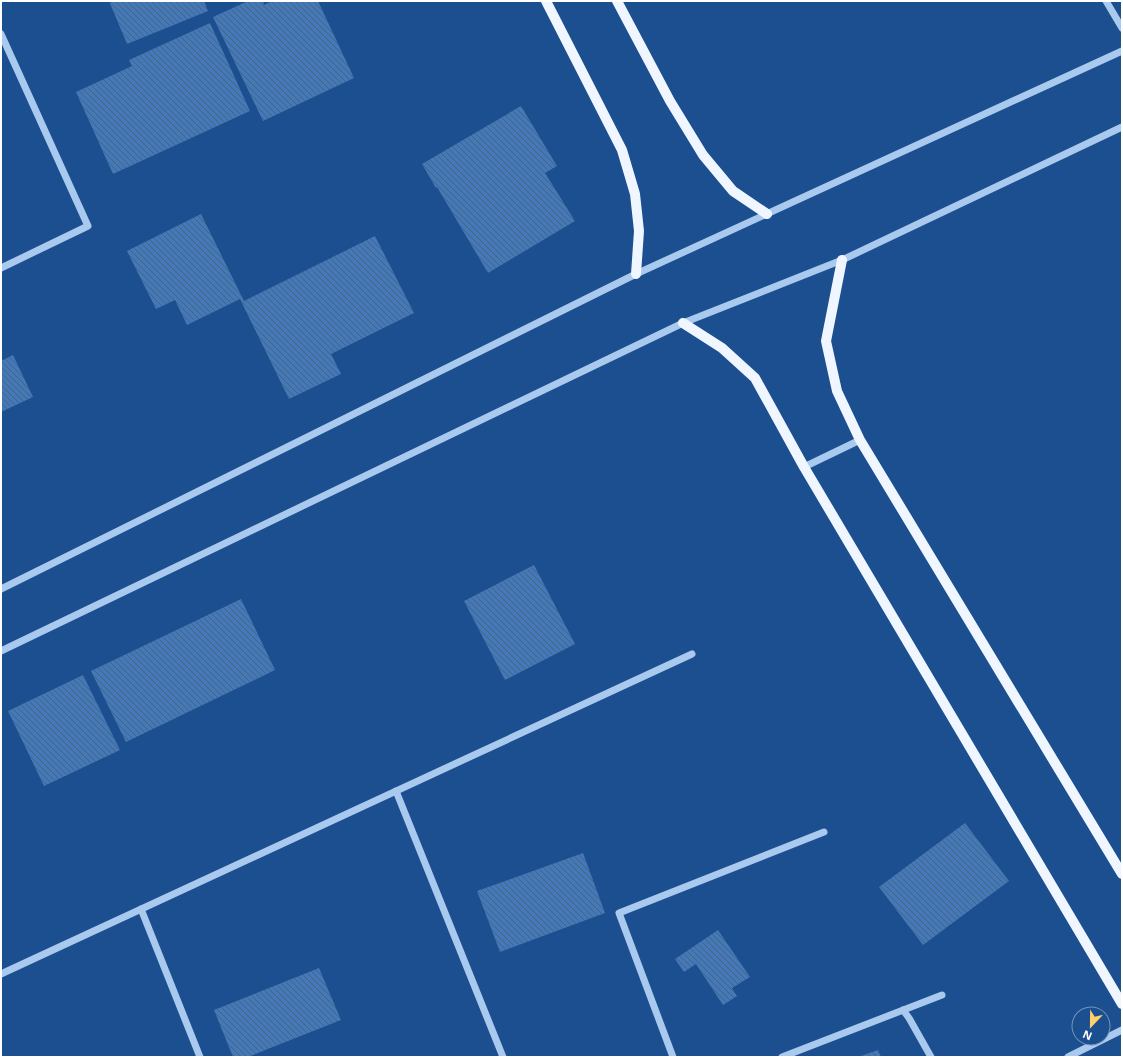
<svg xmlns="http://www.w3.org/2000/svg" width="1123" height="1058" viewBox="0 0 1123 1058" font-family="'Noto Sans',sans-serif">
<style>
.building{fill:url(#building-back-hatch)}
.lines{fill:none;stroke-linecap:round;stroke-linejoin:round}
.minor{stroke:#a9c9ee;stroke-width:7}
.major{stroke:#f0f6ff;stroke-width:10}
</style>
<defs>
<pattern id="building-back-hatch" width="6" height="6" patternUnits="userSpaceOnUse"><rect width="6" height="6" fill="#4478b7"/><path d="M-1 5l2 2M0 0l6 6M5-1l2 2" fill="none" stroke="#486282"/></pattern>
</defs>
<rect width="100%" height="100%" fill="#1b4f8f"/>
<g class="building">
<polygon points="109,1 204,1 208,11 127,44"/>
<polygon points="248,1 263,1 264,5 272,1 318,1 354,78 263,121 213,17"/>
<polygon points="210,23 250,111 113,174 76,92 132,66 129,60"/>
<polygon points="521,106 557,166 545,173 575,221 488,273 437,187 436,188 422,164"/>
<polygon points="201,214 244,301 375,236 414,313 331,354 341,374 289,399 240,299 187,325 175,300 156,309 127,251"/>
<polygon points="13,355 33,397 1,412 1,361"/>
<polygon points="534,565 575,644 505,680 464,601"/>
<polygon points="241,599 275,670 126,742 91,671"/>
<polygon points="83,675 120,750 44,786 8,711"/>
<polygon points="965,823 1009,881 923,945 879,887"/>
<polygon points="583,853 605,913 500,952 477,891"/>
<polygon points="718,930 750,977 732,988 737,996 723,1005 696,964 684,972 675,959"/>
<polygon points="319,968 341,1020 248,1057 233,1057 214,1010"/>
<polygon points="878,1050 881,1057 858,1057"/>
</g>
<g class="lines">
<g class="minor">
<polyline points="1106,1 1122,28"/>
<polyline points="1,34 88,226 1,268"/>
<polyline points="804,467 860,440"/>
<polyline points="1,589 636,274 1122,51"/>
<polyline points="1,651 683,323 842,260 1122,127"/>
<polyline points="396,791 503,1057"/>
<polyline points="141,909 200,1057"/>
<polyline points="1,974 692,654"/>
<polyline points="903,1010 909,1018 931,1057"/>
<polyline points="673,1057 619,913 824,832"/>
<polyline points="782,1057 942,995"/>
<polyline points="1068,1057 1122,1030"/>
</g>
<g class="major">
<polyline points="546,1 622,150 635,194 639,231 636,274"/>
<polyline points="617,1 670,101 703,155 733,191 767,214"/>
<polyline points="842,260 826,341 837,391 860,440 1122,874"/>
<polyline points="683,323 722,348 755,378 804,467 1122,1004"/>
</g>
</g>
<rect width="1123" height="1058" fill="none" stroke="#ffffff" stroke-width="4"/>
<g transform="translate(1091 1026) rotate(202)"><circle r="19" fill="#1b4f8f" stroke="#7695bc"/>
<path d="M0-3L7 15L0 10L-7 15Z" fill="#ffd166"/>
<text y="-6" font-size="11" font-weight="bold" text-anchor="middle" fill="#ffffff">N</text>
</g>
</svg>
